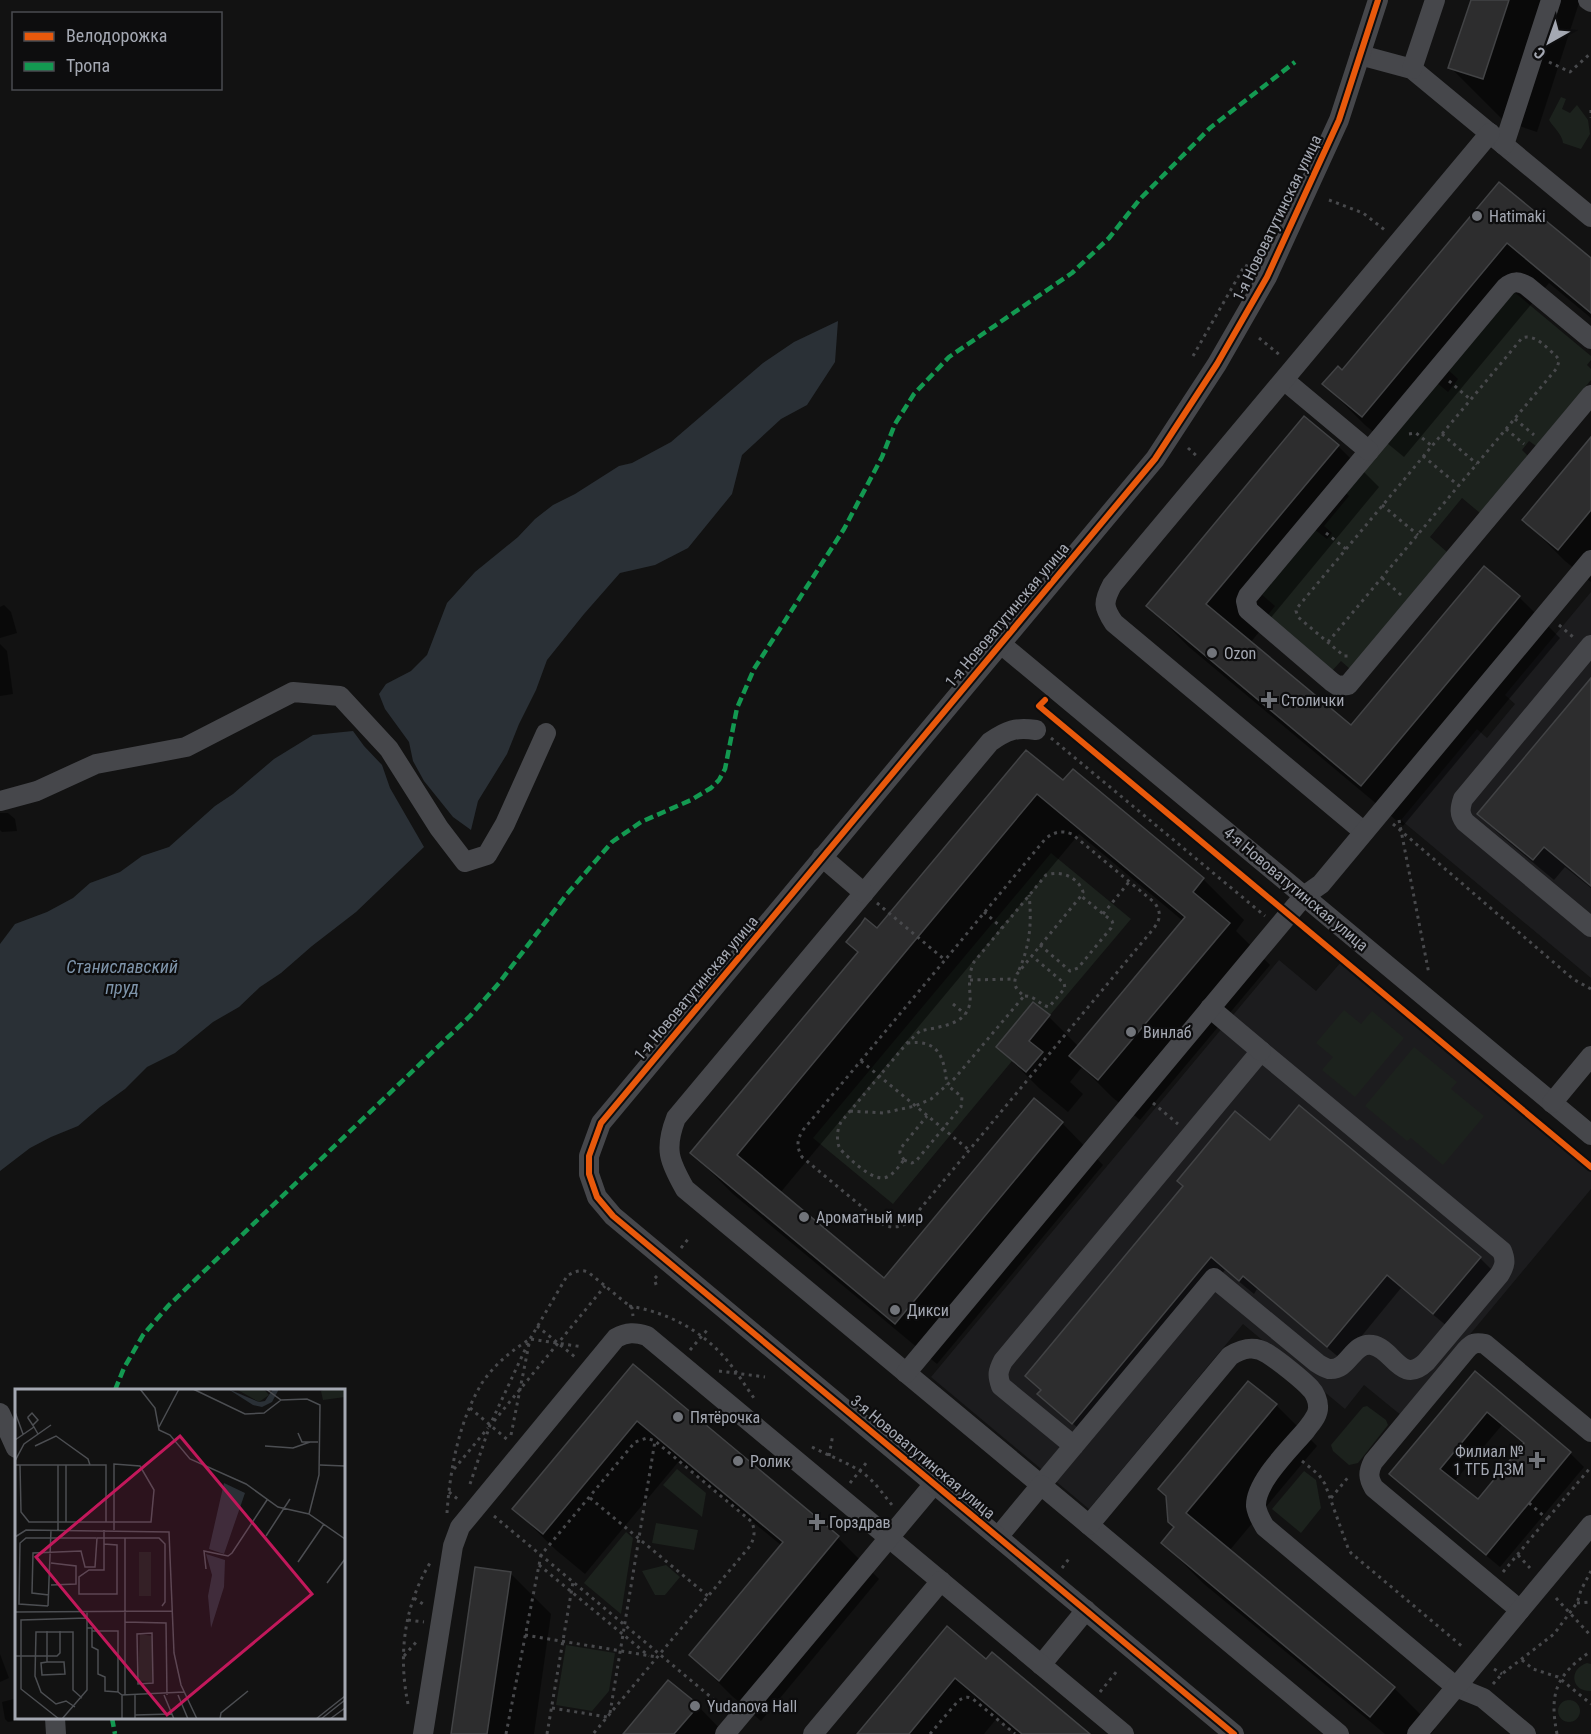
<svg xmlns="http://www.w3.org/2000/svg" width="1591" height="1734" viewBox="0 0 1591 1734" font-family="'Roboto Condensed',sans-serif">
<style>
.built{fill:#1c1c1e}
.green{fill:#1c221d}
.water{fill:#2a3036}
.shadow{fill:#0007;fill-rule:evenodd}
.building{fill:#2d2d2e;stroke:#424345;stroke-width:1.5;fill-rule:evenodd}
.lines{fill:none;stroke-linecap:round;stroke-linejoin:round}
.path{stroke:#48494c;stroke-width:3;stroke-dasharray:3 4.5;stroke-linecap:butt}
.minor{stroke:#46474b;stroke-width:20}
.quiet{stroke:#139951;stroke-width:4.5;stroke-dasharray:9 4.5;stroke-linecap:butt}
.cycleway-casing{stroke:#0d0d0e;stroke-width:10}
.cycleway{stroke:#e8590c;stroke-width:6}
.poi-dot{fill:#71747a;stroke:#0d0d0e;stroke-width:2}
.labels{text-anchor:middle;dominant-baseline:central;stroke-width:4.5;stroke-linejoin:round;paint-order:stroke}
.poi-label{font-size:16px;fill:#a4a8b2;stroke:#0d0d0e;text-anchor:start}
.street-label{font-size:16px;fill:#a4a8b2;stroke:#0d0d0e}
.water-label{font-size:18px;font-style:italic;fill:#7e94aa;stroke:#0d0d0e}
.inset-road{fill:none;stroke:#4c4e52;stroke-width:1.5}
.view{fill:#c2185b;fill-opacity:0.15;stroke:#c2185b;stroke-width:3}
.inset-edge{fill:none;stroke:#a4a8b2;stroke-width:3}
</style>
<rect width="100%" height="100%" fill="#121212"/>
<g class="built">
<polygon points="1591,592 1591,978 1401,820 1477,729 1487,738 1515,704 1505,695"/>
<polygon points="1279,960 1316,991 1342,961 1591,1167 1591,1189 1402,1416 1364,1385 1345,1409 1243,1324 1089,1509 931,1377"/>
</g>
<g class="green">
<path d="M1561,97L1566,99L1562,109L1570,113L1577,105L1588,120L1590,134L1581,149L1563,143C1562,134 1554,128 1549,120Z"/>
<polygon points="1513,291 1591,356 1591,360 1587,365 1591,369 1591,380 1536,446 1529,441 1522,450 1528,456 1480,513 1462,498 1430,537 1447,552 1350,669 1341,661 1332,671 1267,616 1275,606 1260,593 1314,529 1327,539 1332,533 1324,526 1349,496 1345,492 1436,382 1448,392 1458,379 1447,369"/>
<polygon points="1051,853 1131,919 1050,1015 1033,1002 996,1047 1012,1061 893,1204 813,1138"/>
<polygon points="1344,1010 1361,1024 1372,1011 1404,1038 1355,1097 1322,1070 1333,1057 1316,1043"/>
<polygon points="1414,1047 1457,1082 1451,1089 1484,1116 1443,1165 1411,1138 1407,1141 1365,1106"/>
<polygon points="1367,1406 1386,1420 1388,1425 1358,1463 1349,1465 1333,1451 1331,1445 1363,1407"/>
<polygon points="677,1469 706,1493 702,1517 663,1485"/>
<polygon points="1304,1471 1316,1480 1321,1508 1301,1533 1272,1509"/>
<polygon points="656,1523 698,1530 694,1550 652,1543"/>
<polygon points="626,1532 633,1538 621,1614 584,1583"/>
<polygon points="666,1565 680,1577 665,1595 655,1595 642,1571"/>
<polygon points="566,1645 615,1653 609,1691 592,1711 556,1705"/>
<path d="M1587,1663L1591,1664V1691C1571,1692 1568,1669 1587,1663Z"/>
<circle cx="1569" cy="1711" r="11"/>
</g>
<g class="water">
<polygon points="838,321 835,362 807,405 781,419 742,455 732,494 688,548 655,565 620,573 584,614 547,660 536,690 519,724 507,754 478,801 471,830 453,817 424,781 413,761 409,742 385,709 379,694 386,684 411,671 427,655 447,603 475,572 518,537 535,519 553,505 575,494 619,466 632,463 671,442 763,363 794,342"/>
<polygon points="353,731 364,746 382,765 390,788 424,847 356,912 312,946 281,973 260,987 239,1007 213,1022 175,1053 147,1067 125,1089 100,1107 78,1126 51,1137 30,1148 0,1171 0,944 15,924 47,912 73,898 90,883 120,872 142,856 169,847 215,806 233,794 274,759 313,735"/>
</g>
<g class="shadow">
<polygon points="1472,0 1580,0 1537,132 1504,121 1450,67"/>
<polygon points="1500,184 1591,260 1591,318 1549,283 1404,457 1365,425 1324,384 1343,372"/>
<polygon points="1591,439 1591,582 1565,561 1524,520"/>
<polygon points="1338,446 1379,487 1250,643 1351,727 1519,597 1560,638 1403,826 1189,647 1148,606"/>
<polygon points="4,605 11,612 17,633 0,638 0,607"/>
<polygon points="0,644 7,651 13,694 0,696"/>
<polygon points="1591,680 1591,888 1565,867 1554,880 1500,835 1479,814"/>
<polygon points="1026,752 1063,782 1073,771 1203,879 1244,920 1236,931 1270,965 1140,1120 1112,1097 1082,1067 1070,1082 1083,1094 1068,1112 1039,1088 998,1047 1033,1004 1049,1017 1079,1047 1183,921 1079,834 780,1193 884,1280 1034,1100 1062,1123 1103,1165 937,1364 733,1194 692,1153"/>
<polygon points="0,813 8,813 15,819 17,831 2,832 0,830"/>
<polygon points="1271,1142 1480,1258 1494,1272 1448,1327 1401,1288 1342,1360 1257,1289 1254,1294 1225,1270 1087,1436 1039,1394"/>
<polygon points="633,1366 838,1538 879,1579 761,1721 732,1696 691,1655 782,1546 679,1461 585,1574 556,1550 514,1509"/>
<path d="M1475,1373L1570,1453L1584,1467L1500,1567L1405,1488L1391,1474ZM1502,1425L1525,1445L1478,1502L1454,1482Z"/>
<polygon points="1276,1405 1317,1446 1229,1551 1394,1688 1435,1729 1431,1734 1385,1734 1204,1584 1163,1543 1175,1528 1168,1497"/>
<polygon points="510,1573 551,1614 534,1734 452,1734"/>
<polygon points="947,1628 986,1661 1088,1734 1016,1734 997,1718 984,1734 859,1734"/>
<polygon points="0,1654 9,1678 0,1682"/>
<polygon points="14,1699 16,1702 16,1718 20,1718 20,1720 8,1722 5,1719 2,1702"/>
<polygon points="698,1706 725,1734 625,1734"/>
</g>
<g class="building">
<polygon points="1471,0 1509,0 1483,79 1448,68"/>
<polygon points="1499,182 1591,258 1591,313 1507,243 1362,417 1322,384 1338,366 1342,370"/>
<polygon points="1304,416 1339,445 1206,604 1351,725 1484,566 1520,596 1361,786 1146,606"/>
<polygon points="1591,437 1591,510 1558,550 1522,520"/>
<polygon points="1591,678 1591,886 1544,847 1533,860 1477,814"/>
<polygon points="1026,750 1063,780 1073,769 1204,878 1193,892 1230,923 1098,1080 1069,1056 1185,917 1037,794 912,944 737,1155 884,1278 1034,1098 1063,1122 895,1324 690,1153 858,952 846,942 861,924 865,918 877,928"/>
<polygon points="1033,1002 1050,1015 1029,1041 1043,1052 1026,1072 996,1047"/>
<polygon points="1299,1105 1481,1257 1433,1314 1387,1275 1327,1347 1243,1276 1239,1281 1211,1257 1072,1424 1037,1394 1041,1390 1025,1376 1183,1186 1177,1181 1235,1111 1270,1140"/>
<polygon points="633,1364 839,1536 719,1681 689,1655 783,1542 637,1421 543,1534 512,1509"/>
<path d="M1475,1371L1571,1452L1486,1555L1389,1474ZM1487,1412L1524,1443L1478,1499L1440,1469Z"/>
<polygon points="1248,1381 1277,1404 1186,1513 1395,1687 1370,1717 1161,1543 1174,1527 1168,1522 1166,1496 1158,1489"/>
<polygon points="475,1567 511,1572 493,1694 487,1734 451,1734"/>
<polygon points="947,1626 986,1659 992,1652 1090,1734 1022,1734 955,1678 909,1734 857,1734"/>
<polygon points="668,1680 699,1705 674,1734 623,1734"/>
</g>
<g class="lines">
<g class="path">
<polyline points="1549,62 1570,72 1591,53"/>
<polyline points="1591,110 1591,118"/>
<polyline points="1329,200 1363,213 1386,231"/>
<polyline points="1259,338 1281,356"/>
<polyline points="1193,356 1245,265 1251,268"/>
<polyline points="1449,381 1471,400"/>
<polyline points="1515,419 1534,435"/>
<polyline points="1506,429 1524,444"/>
<polyline points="1409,434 1416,433 1432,446"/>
<polyline points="1442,434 1477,464"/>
<polyline points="1188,448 1198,457"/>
<polyline points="1423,456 1459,486"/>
<polyline points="1382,505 1418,535"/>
<polyline points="1326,533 1346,549"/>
<polyline points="1382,578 1401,595"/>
<polyline points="1559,625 1573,637"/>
<path d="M1328,642L1557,368L1559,361L1557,357C1548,349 1535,333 1522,338L1297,608L1296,611L1298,617L1344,656H1349"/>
<polyline points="1051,738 1265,916"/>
<polyline points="1399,820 1429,974"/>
<polyline points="1393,824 1573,979 1591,989"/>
<path d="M877,903L945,960L803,1130C797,1140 796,1146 802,1157L885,1226C897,1228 902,1227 911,1220L1154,928C1161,918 1161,913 1155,903L1072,834C1061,830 1055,832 1046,838L945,960"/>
<polyline points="984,912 1002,928"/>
<polyline points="1103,914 1129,882"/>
<polyline points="1040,945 1070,971 1078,968 1111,928 1113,924 1112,921 1081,896"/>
<path d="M1019,970C1030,945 1032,922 1029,895"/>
<polyline points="970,980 1014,979"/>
<path d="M1025,996C1035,996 1040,1005 1049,1007L1065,988L1064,983L1032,956"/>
<polyline points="953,1004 965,1014"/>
<path d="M907,1043C940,1039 944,1058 947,1085"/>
<polyline points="861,1061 969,1150"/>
<polyline points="1153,1103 1178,1124"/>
<path d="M850,1111L883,1113L915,1106L931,1099L955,1078L1024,996C1016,989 1012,985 1017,974L1081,896L1083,892C1078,877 1061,870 1046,875L974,962C969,972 969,983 970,994C973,1025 942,1026 920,1031L907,1043L841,1122C837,1129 836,1141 840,1149C849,1158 873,1183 887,1177C894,1174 899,1166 904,1160"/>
<polyline points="904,1160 912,1163 916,1161 961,1107 962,1097 947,1085"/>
<polyline points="904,1160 900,1153 900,1149 927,1116"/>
<polyline points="681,1248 689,1238"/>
<polyline points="657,1276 654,1279 657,1287"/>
<path d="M629,1306C667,1312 701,1330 726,1359C737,1372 746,1387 756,1401"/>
<polyline points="537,1326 575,1357"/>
<polyline points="690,1350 708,1329"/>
<polyline points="719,1371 765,1377"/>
<polyline points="470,1408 509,1441"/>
<polyline points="494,1421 605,1286"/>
<polyline points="511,1435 529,1344"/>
<path d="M812,1447C829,1456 847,1462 863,1473C875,1482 883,1494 892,1505"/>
<polyline points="829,1456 833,1434"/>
<polyline points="1302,1461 1319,1475 1325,1484 1348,1548 1351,1553 1464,1648"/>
<polyline points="454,1469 488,1428"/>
<polyline points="850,1483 867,1462"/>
<path d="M470,1484L490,1425L530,1339L567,1276C573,1272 581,1269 588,1272L632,1308L633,1316"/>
<polyline points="449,1492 460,1501"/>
<polyline points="590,1498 708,1596"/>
<polyline points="1331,1498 1350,1475"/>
<path d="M447,1513C450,1469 459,1421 482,1383C494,1365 512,1350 530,1339L583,1347"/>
<polyline points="494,1516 724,1708"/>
<polyline points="1548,1518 1591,1467"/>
<polyline points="1518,1555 1530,1568"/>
<polyline points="539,1565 649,1656"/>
<polyline points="1062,1568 1071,1556"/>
<polyline points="1503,1572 1547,1519 1529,1503"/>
<polyline points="414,1598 426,1606"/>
<polyline points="1556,1598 1591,1636"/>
<polyline points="1577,1603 1591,1602"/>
<polyline points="408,1620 424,1622"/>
<polyline points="525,1635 657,1657"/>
<polyline points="404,1656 417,1641"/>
<polyline points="1522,1660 1533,1669 1558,1677 1591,1704"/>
<polyline points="1494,1669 1502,1674"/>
<polyline points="1493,1684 1502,1674 1554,1634 1577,1603 1581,1590 1591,1571"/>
<polyline points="1100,1692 1117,1671"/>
<path d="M408,1704C398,1655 404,1606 430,1563"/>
<polyline points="552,1708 607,1717"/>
<polyline points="610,1713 655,1441"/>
<path d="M506,1734L541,1555L635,1442L647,1438L655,1441L752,1522C755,1531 755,1537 750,1546L593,1734"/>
<polyline points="547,1734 573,1582"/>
<path d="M930,1734L958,1701C964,1697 967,1696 973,1699L1015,1734"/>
<path d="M1557,1734C1549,1693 1556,1675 1591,1651"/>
</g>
<g class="minor">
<polyline points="1588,0 1591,2"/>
<polyline points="1360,55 1412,69 1591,217"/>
<polyline points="1412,69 1435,0"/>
<polyline points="1504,145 1551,0"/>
<path d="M1591,339L1527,286C1518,281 1513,281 1506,287L1248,596L1246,601L1248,610L1332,682L1338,686L1348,685L1591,395"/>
<polyline points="1284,380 1369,451"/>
<polyline points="1001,644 1591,1135"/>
<path d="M1591,645L1463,799C1460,808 1459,814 1465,822L1591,927"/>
<path d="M1036,730C1016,727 1007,730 990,742L676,1118C664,1149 669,1161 685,1189L1041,1485L1214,1278L1317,1363C1320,1365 1325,1368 1329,1369C1349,1371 1352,1342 1372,1345C1393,1348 1401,1386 1426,1362L1500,1274C1505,1265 1506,1261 1502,1251L1261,1051L1003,1361C998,1371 997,1375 1001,1386L1074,1446"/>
<polyline points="0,801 37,791 96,764 186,747 293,692 340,696 389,749 439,828 465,862 487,855 505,824 546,733"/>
<path d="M1364,832L1114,623C1103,607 1103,602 1112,585L1490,133"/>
<polyline points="822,857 864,893"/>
<polyline points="1210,1008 1261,1051"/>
<polyline points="1552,1103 1591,1056"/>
<polyline points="906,1373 1278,927 1304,896 1321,884 1591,560"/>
<polyline points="0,1413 16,1448"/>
<polyline points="1089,1525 1339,1734"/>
<path d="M998,1537L1041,1485L1089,1525L1230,1356C1243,1348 1255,1345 1268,1354C1279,1361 1303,1380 1311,1389C1315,1393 1318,1401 1318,1406C1319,1415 1311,1423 1306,1430C1291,1448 1255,1482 1256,1506C1257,1514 1261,1520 1265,1527L1456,1687L1483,1698L1526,1734"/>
<path d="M1520,1610L1374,1488C1368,1478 1368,1472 1373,1462L1466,1350C1472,1343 1476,1342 1485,1344L1591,1432"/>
<polyline points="1041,1665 1086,1610"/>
<polyline points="55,1718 56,1734"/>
<path d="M423,1734L453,1546L460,1527L616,1338C627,1332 635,1332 647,1336L1124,1734"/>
<polyline points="725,1734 934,1484"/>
<polyline points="813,1734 941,1581"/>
<polyline points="1234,1734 613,1216 597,1197 589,1174 589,1156 601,1123 1155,459 1217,364 1267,277 1339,120 1378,0"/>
<polyline points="1417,1734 1591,1525"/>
</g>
<g class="quiet">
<polyline points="115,1390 124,1368 143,1335 169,1305 470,1016 499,983 567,894 612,842 641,822 691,800 711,788 719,780 725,769 737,708 754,669 844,529 882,457 895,424 914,394 949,357 1072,273 1109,238 1140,199 1210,128 1295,62"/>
<polyline points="112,1718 115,1734"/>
</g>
<g class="cycleway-casing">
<g id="cycleway">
<polyline points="1045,700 1039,706 1591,1167"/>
<polyline points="1234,1734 613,1216 597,1197 589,1174 589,1156 601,1123 1155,459 1217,364 1267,277 1339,120 1378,0"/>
</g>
</g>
<use href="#cycleway" class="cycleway"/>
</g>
<g class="poi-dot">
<circle cx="1477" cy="216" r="6"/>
<circle cx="1212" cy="653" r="6"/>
<path d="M1266 691h6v6h6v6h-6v6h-6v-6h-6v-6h6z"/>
<circle cx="1131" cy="1032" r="6"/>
<circle cx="804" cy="1217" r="6"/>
<circle cx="895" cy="1310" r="6"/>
<circle cx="678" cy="1417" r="6"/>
<path d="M1534 1451h6v6h6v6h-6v6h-6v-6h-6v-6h6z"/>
<circle cx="738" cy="1461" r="6"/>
<path d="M814 1513h6v6h6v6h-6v6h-6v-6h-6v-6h6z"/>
<circle cx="695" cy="1706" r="6"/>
</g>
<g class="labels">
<g class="poi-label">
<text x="1489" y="216">Hatimaki</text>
<text x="1224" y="653">Ozon</text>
<text x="1281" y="700">Столички</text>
<text x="1143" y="1032">Винлаб</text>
<text x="816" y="1217">Ароматный мир</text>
<text x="907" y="1310">Дикси</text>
<text x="690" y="1417">Пятёрочка</text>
<text x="1524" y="1451" text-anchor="end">Филиал №<tspan x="1524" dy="18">1 ТГБ ДЗМ</tspan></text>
<text x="750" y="1461">Ролик</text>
<text x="829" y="1522">Горздрав</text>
<text x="707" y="1706">Yudanova Hall</text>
</g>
<g class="street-label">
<text transform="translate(1277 218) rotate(-64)">1-я Нововатутинская улица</text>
<text transform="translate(1007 615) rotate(-50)">1-я Нововатутинская улица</text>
<text transform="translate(1296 889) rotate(40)">4-я Нововатутинская улица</text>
<text transform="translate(696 988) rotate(-50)">1-я Нововатутинская улица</text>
<text transform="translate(923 1457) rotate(40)">3-я Нововатутинская улица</text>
</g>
<g class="water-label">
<text x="122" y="966">Станиславский<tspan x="122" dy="21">пруд</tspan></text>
</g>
</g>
<g transform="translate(15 1389)">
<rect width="330" height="330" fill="#121212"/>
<path d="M221,0H249L254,6L244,13ZM310,0H330V8L308,11L306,2ZM124,163H136V207H124ZM125,245L137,247V293L123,292Z" fill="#1c221d"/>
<path d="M213,0L244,13L250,12L258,0H264L257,13L247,18L238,16ZM209,94L230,104L209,165L194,160ZM191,165L210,171L209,198L196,239L193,207L197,186Z" fill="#2a3036"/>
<path class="inset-road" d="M125,0L140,19L144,41L155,46L175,70L231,95L263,118L294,125M178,0L230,25L249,24L266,11M251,0L266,11L292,10L305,16L304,86L294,125L330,150M0,23L8,45M18,36L23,31L17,24L13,28V29L19,38M144,38L164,0M283,44L287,53H303M0,51L19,38L23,45M20,57L41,47L73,70L75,76M250,57L278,59L295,53M0,72L9,55L36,36M0,76H91V133M5,76L6,123L14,133H136L139,101L125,77L99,75V141M51,76V133M305,76L330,77M43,141V76M251,147L275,110M0,148L11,141L154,143L159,264L166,296L182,330M89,155L102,156V205H64V188L74,181H89V149H144L150,155V213L147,217M283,173L309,135M36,174L61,177V195L36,196M191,180L189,162L213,167L217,164L252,111M312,194L330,170M34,206L17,204L18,164L66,162L70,178H80L82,149H89V141M33,217L4,215L5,154L11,149H81M33,217L36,141M0,223L157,222M110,233L151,234L152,306M72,239H77V258L83,261V285L90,288V302L103,303V242H77M32,242V267H42L45,264V242M137,244L138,294L123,295L122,245ZM0,267H32V273H49L50,285L27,286L26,274L32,273M103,303L107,306L169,303M107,306V330M110,306V149M120,306V330M149,306L159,330M163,306L173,330M60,318L51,312L41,315L26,303L20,287L21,243H58V301L67,309M120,326L157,325M44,330L6,300V231L72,229M47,330L72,301V223M205,330L206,324L233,302M301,330L330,307M306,330L330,311M315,330L330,319"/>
<path class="view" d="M165,47L297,205L152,326L21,168Z"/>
<rect width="330" height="330" class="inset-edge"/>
</g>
<rect x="12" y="12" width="210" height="78" fill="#0d0d0e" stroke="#494b50" stroke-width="1.5"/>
<rect x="24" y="32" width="30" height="9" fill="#e8590c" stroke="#494b50" stroke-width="1.5"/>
<text x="66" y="42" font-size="18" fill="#a4a8b2">Велодорожка</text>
<rect x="24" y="62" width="30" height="9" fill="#139951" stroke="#494b50" stroke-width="1.5"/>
<text x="66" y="72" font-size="18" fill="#a4a8b2">Тропа</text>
<g transform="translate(1549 42) rotate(220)" stroke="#0d0d0e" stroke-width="4.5" paint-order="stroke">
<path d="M0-4.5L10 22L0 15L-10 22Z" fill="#a4a8b2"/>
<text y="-9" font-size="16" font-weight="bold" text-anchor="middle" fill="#a4a8b2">С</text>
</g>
</svg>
